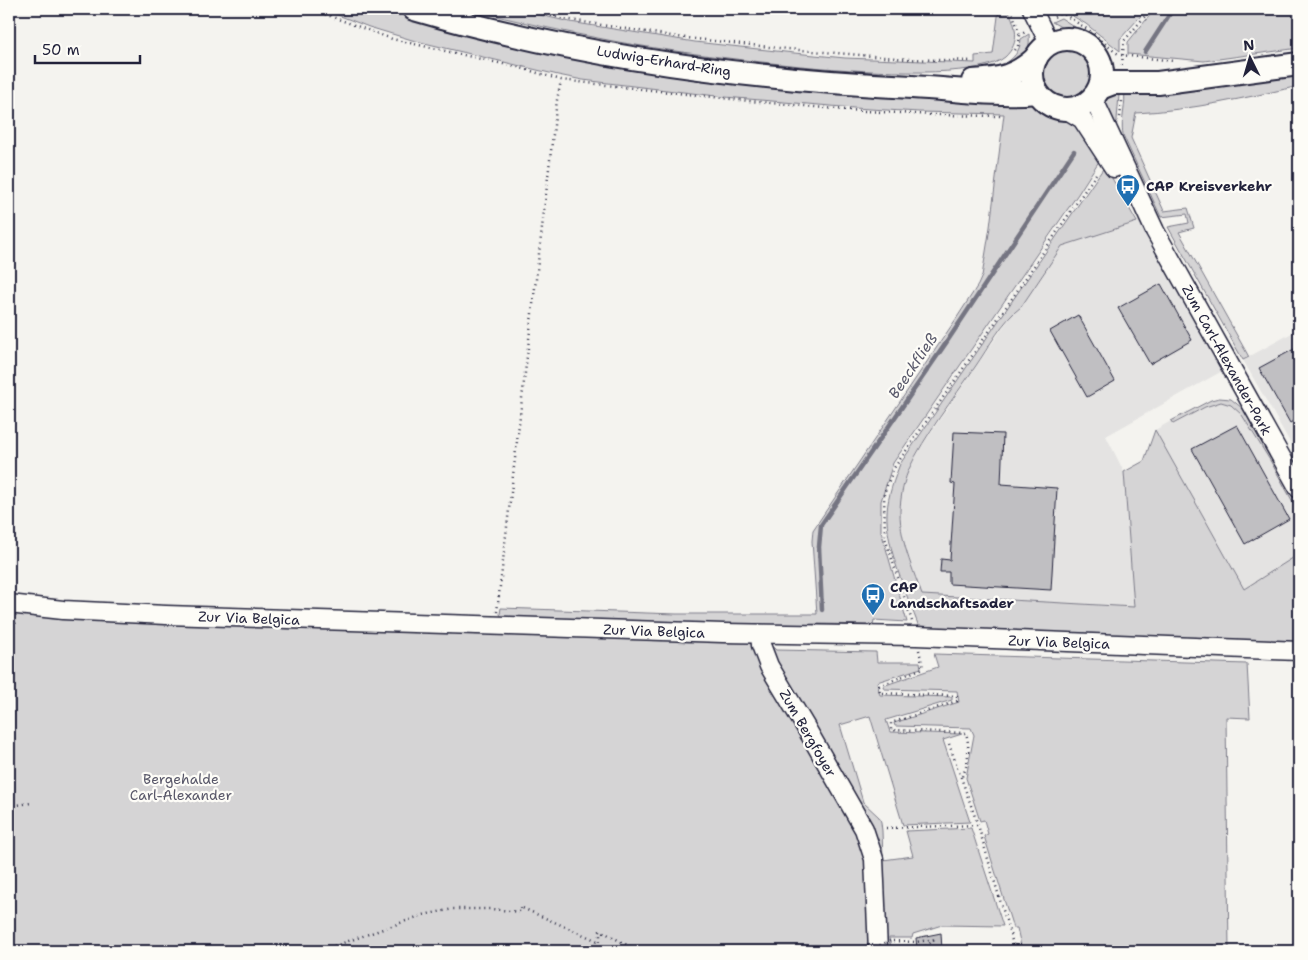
<svg xmlns="http://www.w3.org/2000/svg" width="1308" height="960" viewBox="0 0 1308 960" font-family="'Shantell Sans',sans-serif">
<style>
.built{fill:#e4e3e2}
.green{fill:#d5d4d5;stroke:#7c7b88}
.lines{fill:none;stroke-linecap:round;stroke-linejoin:round}
.stream{stroke:#757582;stroke-width:4.5}
.building{fill:#c0bfc2;stroke:#22223b}
.minor-casing{stroke:#22223b;stroke-width:21}
.major-casing{stroke:#22223b;stroke-width:26}
.path{stroke:#22223b;stroke-width:2.5;stroke-dasharray:1 4;stroke-linecap:butt}
.minor{stroke:#fdfcf7;stroke-width:18}
.major{stroke:#fdfcf7;stroke-width:22}
.path-bridge{stroke:#22223b;stroke-width:2.5;stroke-dasharray:1 4;stroke-linecap:butt}
.labels{text-anchor:middle;dominant-baseline:central;stroke-width:4.5;stroke-linejoin:round;paint-order:stroke}
.street-label{font-size:14px;fill:#22223b;stroke:#fdfcf7}
.poi-label{font-size:14px;font-weight:bold;fill:#22223b;stroke:#fdfcf7;text-anchor:start}
.park-label{font-size:14px;fill:#585769;stroke:#fdfcf7}
.water-label{font-size:15px;font-style:italic;fill:#59596b;stroke:#fdfcf7}
</style>
<rect width="100%" height="100%" fill="#f4f3ef"/>
<filter id="ink" filterUnits="userSpaceOnUse"><feTurbulence type="fractalNoise" baseFrequency=".02" numOctaves="2"/><feDisplacementMap in="SourceGraphic" scale="10" xChannelSelector="R" yChannelSelector="G"/><feConvolveMatrix kernelMatrix="1 2 1 2 8 2 1 2 1" color-interpolation-filters="sRGB"/></filter>
<g filter="url(#ink)">
<g class="built">
<polygon points="1141,220 1224,370 1106,436 1124,472 1134,607 922,595 904,544 900,516 901,498 908,470 925,441 1004,326 1014,312 1021,307 1062,246"/>
<polygon points="1299,329 1299,458 1243,360"/>
<polygon points="1221,402 1231,405 1242,414 1271,462 1299,513 1299,554 1244,589 1155,430 1171,421 1173,424 1205,407"/>
</g>
<g class="green">
<polygon points="322,9 386,9 483,37 1034,103 1058,117 1069,118 1076,122 1101,158 1078,194 893,463 881,501 881,531 907,622 874,620 873,625 818,624 760,627 503,620 500,614 501,608 676,614 817,614 812,541 813,530 956,319 978,285 982,276 990,227 1004,114 919,112 854,108 725,97 583,80 558,75 412,40 369,27"/>
<path d="M469,9H514L570,22L695,42L794,53L845,58L975,63V56L993,54L999,9H1008C1016,26 1021,42 1005,57C962,94 676,53 613,41C564,32 516,21 469,9Z"/>
<polygon points="1061,9 1147,9 1120,39 1120,51 1086,24"/>
<polygon points="1155,9 1299,9 1299,48 1204,61 1128,54 1128,42"/>
<polygon points="1061,18 1089,36 1066,30 1052,22"/>
<path d="M1029,34C1030,46 1028,54 1020,63L1003,65C1013,59 1020,52 1021,39Z"/>
<circle cx="1066" cy="74" r="27"/>
<path d="M1299,74V86C1245,98 1192,110 1136,113L1131,138L1164,211L1188,208L1194,228L1179,232L1249,357L1243,360L1168,227L1189,223L1187,214L1161,217L1123,135C1120,119 1127,105 1124,89Z"/>
<path d="M1117,90L1119,95L1116,132L1102,107C1105,98 1109,94 1117,90Z"/>
<path d="M1105,166L1137,222L1062,246L1021,307C1002,321 989,347 975,367C954,398 924,436 909,469C905,478 902,490 901,499C896,532 911,564 922,595L1134,607L1124,472L1144,461L1155,430L1244,589L1299,554V643L985,631L919,627C907,595 885,546 887,512C888,495 894,480 900,464Z"/>
<polygon points="1219,398 1231,399 1248,413 1299,504 1299,513 1271,462 1242,415 1231,405 1221,402 1205,407 1173,424 1171,421 1211,400"/>
<polygon points="9,610 767,642 776,650 876,652 877,662 920,662 921,668 877,682 880,695 952,697 952,700 886,720 890,732 962,734 943,740 970,822 903,825 870,716 840,725 863,802 879,817 881,822 882,831 883,860 913,856 906,831 971,828 1003,926 942,925 913,934 912,938 889,938 891,947 914,948 915,951 9,951"/>
<polygon points="934,654 1247,664 1250,718 1226,717 1229,951 1138,951 1021,946 1017,928 1013,928 984,836 988,834 984,820 980,821 966,778 974,735 971,728 895,726 894,723 959,702 957,691 884,689 883,686 938,667"/>
</g>
<g class="lines">
<g class="stream">
<polyline points="1145,52 1173,9"/>
<polyline points="822,610 819,547 821,525 946,343 1074,151"/>
</g>
</g>
<g class="building">
<polygon points="1161,284 1192,340 1150,364 1118,308"/>
<polygon points="1078,315 1115,381 1087,397 1050,331"/>
<polygon points="1296,348 1299,354 1299,418 1290,423 1259,368"/>
<polygon points="1237,425 1289,519 1245,544 1192,449"/>
<polygon points="954,432 1003,434 1001,484 1057,488 1051,590 949,584 949,572 940,572 941,559 950,560 955,484 951,483"/>
<polygon points="941,933 942,951 917,951 916,938"/>
</g>
<g class="lines">
<g class="minor-casing">
<g id="minor">
<polyline points="1032,9 1049,43"/>
<polyline points="1093,98 1155,231 1299,489"/>
<polyline points="1067,110 1082,119 1114,168"/>
<polyline points="9,604 63,610 166,615 723,633 916,636 1299,651"/>
<polyline points="760,634 761,645 769,666 805,726 864,829 874,859 878,951"/>
</g>
</g>
<g class="major-casing">
<g id="major">
<path d="M414,9C575,56 745,79 912,87C953,89 996,96 1037,92"/>
<circle cx="1067" cy="74" r="35"/>
<path d="M973,81C1000,79 1015,77 1036,58"/>
<polyline points="1100,88 1113,83 1158,83 1299,64"/>
</g>
</g>
<g class="path">
<polyline points="311,9 392,39 521,68 561,80 749,101 848,110 932,115 1001,116"/>
<polyline points="527,9 564,19 678,37 788,49 908,59 973,61"/>
<polyline points="1011,9 1020,35"/>
<polyline points="1056,9 1093,33 1115,52 1121,55 1174,61"/>
<polyline points="1054,17 1061,13"/>
<polyline points="1015,50 1018,46 1020,35 1027,31"/>
<polyline points="1122,65 1124,41 1151,9"/>
<polyline points="1120,117 1122,101"/>
<polyline points="497,612 557,100 561,81"/>
<polyline points="912,621 885,538 884,493 894,468 1013,297 1098,171"/>
<polyline points="9,631 17,621"/>
<path d="M919,650L923,668L879,686L880,693L957,696V701L891,723V730L966,733C970,746 969,768 960,779"/>
<polyline points="949,744 978,825 1015,951"/>
<polyline points="9,806 31,803"/>
<polyline points="886,828 978,825"/>
<polyline points="893,941 916,942 936,939 922,949 945,947 1014,951"/>
<polyline points="320,951 423,915 453,909 491,909 520,912 520,907 600,942 600,930 638,951"/>
</g>
<use href="#minor" class="minor"/>
<use href="#major" class="major"/>
<polyline class="path-bridge" points="866,951 890,941"/>
</g>
</g>
<defs>
<g id="bus-pin" transform="scale(1.25)"><path d="M0 17L-7.5 6A9.5 9.5 0 1 1 7.5 6Z" fill="#1f6fb2" stroke="#fdfcf7"/><path d="M-5-6H5V4H4V6H2V4H-2V6H-4V4H-5ZM-3.5-4V0h7V-4ZM-3.5 1.2v1.5H-2V1.2ZM2 1.2v1.5H3.5V1.2Z" fill="#fff"/></g>
</defs>
<g fill-rule="evenodd">
<use href="#bus-pin" x="1128" y="186"/>
<use href="#bus-pin" x="873" y="595"/>
</g>
<g class="labels">
<g class="street-label">
<text transform="translate(664 61) rotate(9)">Ludwig-Erhard-Ring</text>
<text transform="translate(1227 360) rotate(61)">Zum Carl-Alexander-Park</text>
<text transform="translate(249 618) rotate(2)">Zur Via Belgica</text>
<text transform="translate(654 631) rotate(2)">Zur Via Belgica</text>
<text transform="translate(1059 642) rotate(2)">Zur Via Belgica</text>
<text transform="translate(808 733) rotate(60)">Zum Bergfoyer</text>
</g>
<g class="poi-label">
<text x="1146" y="186">CAP Kreisverkehr</text>
<text x="890" y="587">CAP<tspan x="890" dy="16">Landschaftsader</tspan></text>
</g>
<g class="park-label">
<text x="181" y="779">Bergehalde<tspan x="181" dy="16">Carl-Alexander</tspan></text>
</g>
<g class="water-label">
<text transform="translate(913 366) rotate(-56)">Beeckfließ</text>
</g>
</g>
<rect width="1308" height="960" fill="none" stroke="#fdfcf7" stroke-width="30"/>
<rect x="15" y="15" width="1278" height="930" fill="none" stroke="#22223b" stroke-width="2" filter="url(#ink)"/>
<g transform="translate(1250 58) rotate(355)" stroke="#fdfcf7" stroke-width="4" paint-order="stroke">
<path d="M0-4L9 19L0 12L-9 19Z" fill="#22223b"/>
<text y="-8" font-size="14" font-weight="bold" text-anchor="middle" fill="#22223b">N</text>
</g>
<path d="M35 55v8h105v-8" fill="none" stroke="#22223b" stroke-width="2.5"/>
<text x="42" y="55" font-size="15" fill="#22223b" stroke="#fdfcf7" stroke-width="4" paint-order="stroke">50 m</text>
</svg>
